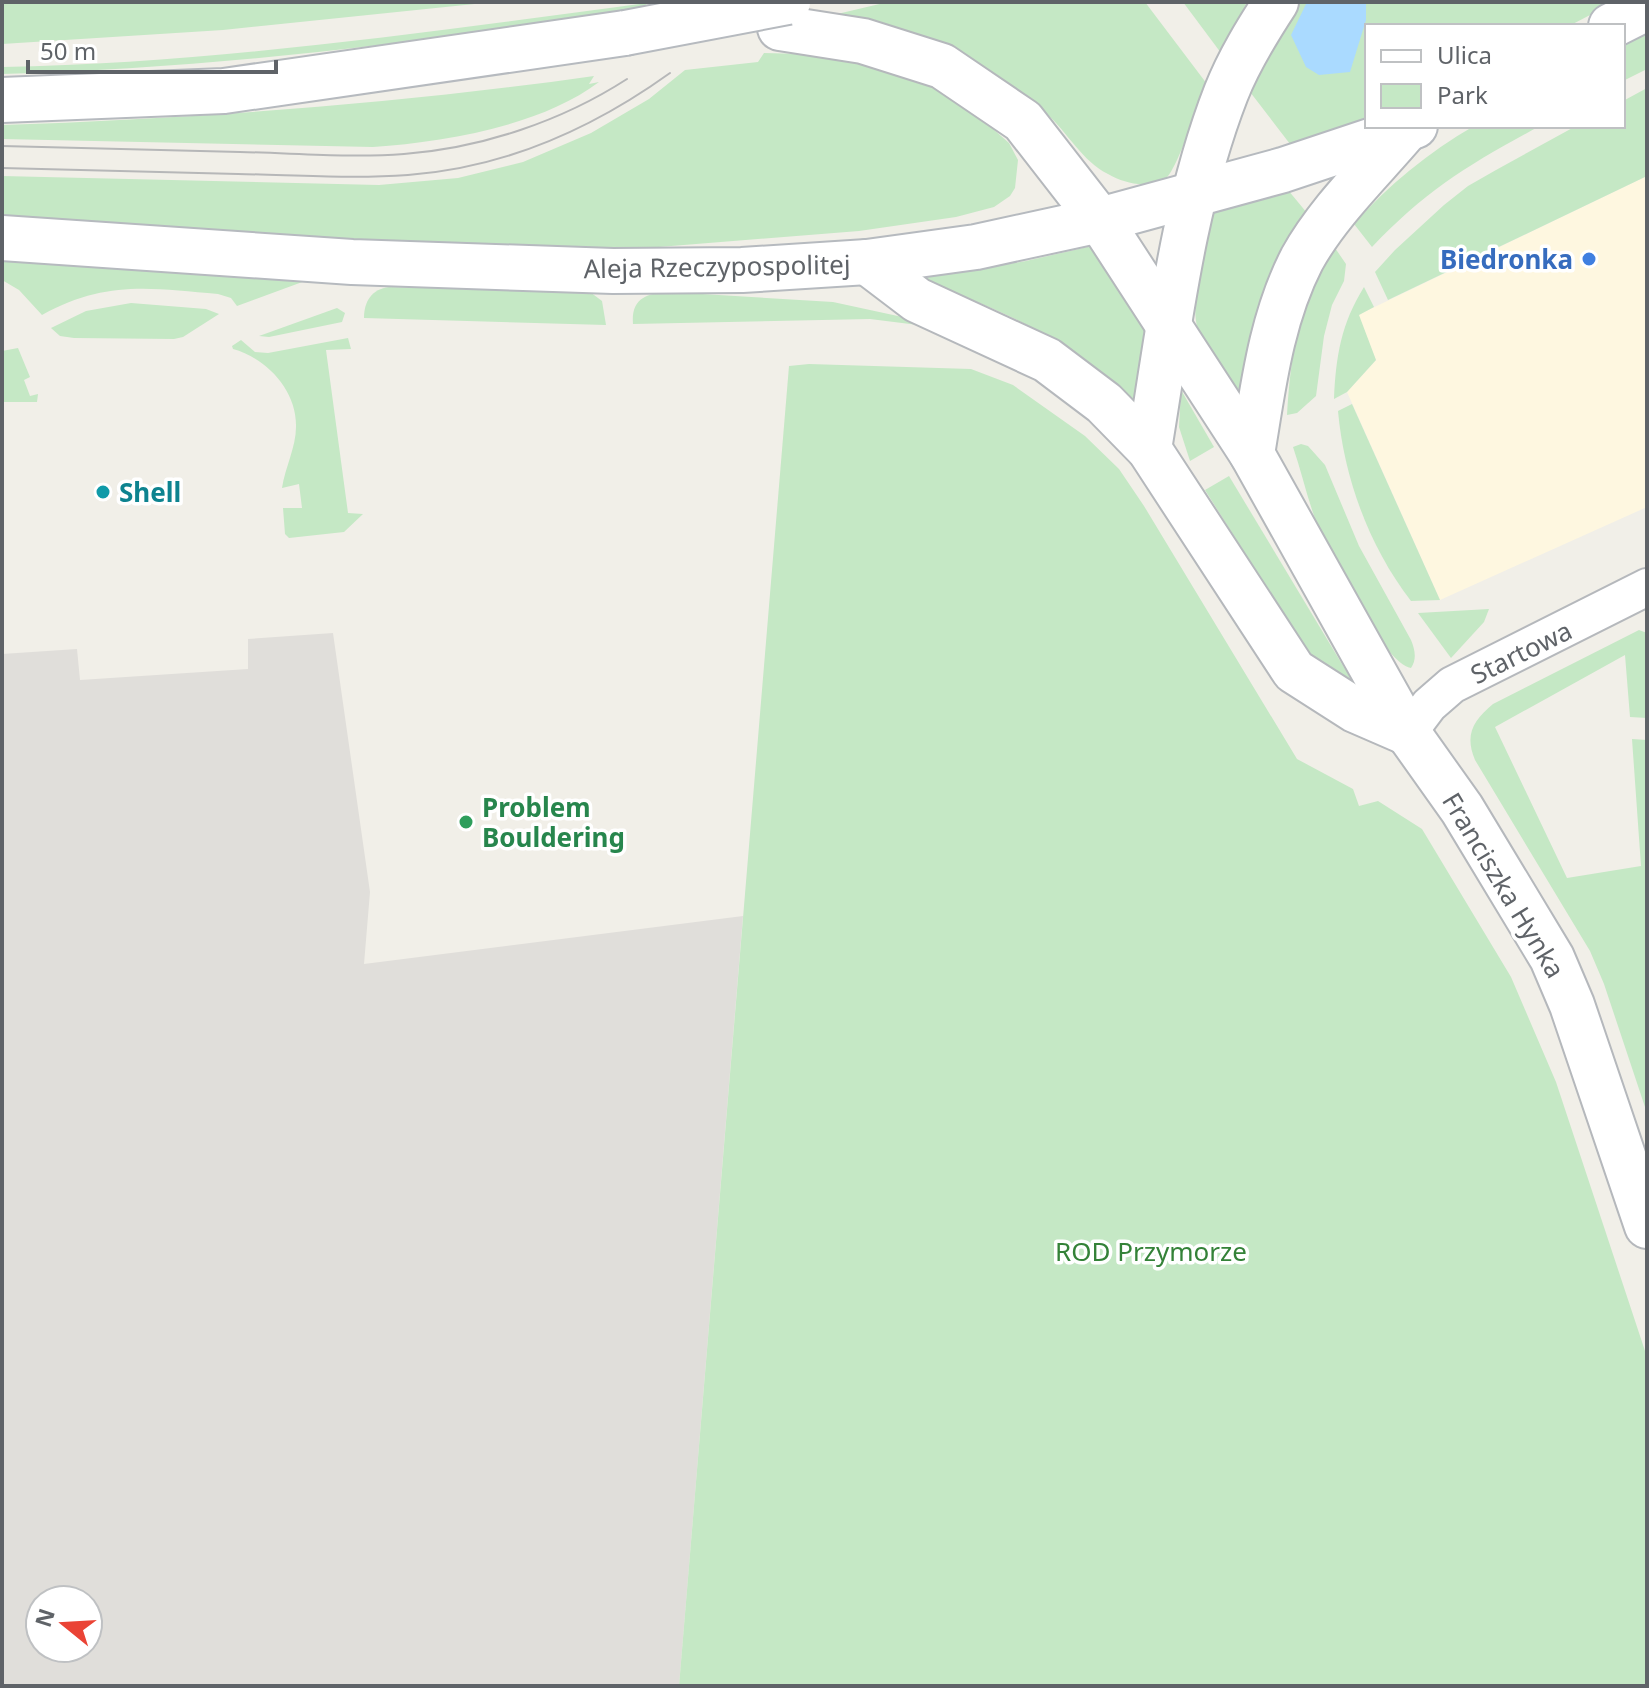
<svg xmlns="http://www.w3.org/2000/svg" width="1649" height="1688" viewBox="0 0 1649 1688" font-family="'Noto Sans',sans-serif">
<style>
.commercial{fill:#fef7e0}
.industrial{fill:#e0deda;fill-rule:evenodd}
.green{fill:#c5e8c5}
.water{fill:#aadaff}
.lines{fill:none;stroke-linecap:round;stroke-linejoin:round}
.minor-casing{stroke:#b5b8bc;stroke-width:40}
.tertiary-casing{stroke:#b5b8bc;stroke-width:48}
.secondary-casing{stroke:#b6babf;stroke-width:48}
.minor{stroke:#fff;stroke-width:36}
.tertiary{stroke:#fff;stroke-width:44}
.secondary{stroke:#fff;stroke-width:44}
.tram{stroke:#b6b7b8;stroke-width:2}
.secondary-bridge-casing{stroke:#b6babf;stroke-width:48;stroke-linecap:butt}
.secondary-bridge{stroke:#fff;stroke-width:44}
.shop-dot{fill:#3f7fe0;stroke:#fff;stroke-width:3}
.culture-dot{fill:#0f9aa8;stroke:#fff;stroke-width:3}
.leisure-dot{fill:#2e9e5b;stroke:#fff;stroke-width:3}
.labels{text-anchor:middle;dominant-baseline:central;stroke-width:7;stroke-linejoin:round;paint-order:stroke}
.shop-label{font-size:26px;font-weight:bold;fill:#366cbe;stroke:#fff;text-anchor:end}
.street-label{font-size:26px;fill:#5f6368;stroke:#fff}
.culture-label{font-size:26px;font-weight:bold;fill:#0d838f;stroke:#fff;text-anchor:start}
.leisure-label{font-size:26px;font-weight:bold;fill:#27864d;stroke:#fff;text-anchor:start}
.park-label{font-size:26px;fill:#348238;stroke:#fff}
</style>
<rect width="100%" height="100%" fill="#f1efe8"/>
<polygon class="commercial" points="1647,176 1647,507 1440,600 1347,392 1376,360 1358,315"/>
<path class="industrial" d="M333,633L370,892L364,964L743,916L679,1686H2V654L77,649L80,680L248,669V639ZM40,1600H88V1648H40Z"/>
<g class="green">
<polygon points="2,2 494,2 223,30 2,44"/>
<path d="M888,2H1145L1207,84C1200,101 1176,172 1166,178C1147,189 1126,184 1108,174C1082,161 1068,133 1047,114C1010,81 946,44 899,29C878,22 855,19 833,15Z"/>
<polygon points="1183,2 1247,2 1221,53"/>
<polygon points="1297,2 1615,2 1569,26 1367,26 1367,118 1290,144 1247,88"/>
<path d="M647,3L643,8C431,42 216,68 2,74V67C217,63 434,31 647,3Z"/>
<polygon points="1647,34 1647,69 1623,81 1623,46"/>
<polygon points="764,53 803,54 867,65 936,89 975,113 1009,143 1018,160 1015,188 1010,196 994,207 956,217 859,231 622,250 259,237 2,215 2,176 379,185 458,178 523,162 591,133 649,99 685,70 758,62"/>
<path d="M594,76L589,84L599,82C541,126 444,142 373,147L2,139V125C201,118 397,104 594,76Z"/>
<polygon points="1647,88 1647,176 1388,300 1375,272 1395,250 1444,205 1468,186 1496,170 1576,126 1623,126 1623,101"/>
<path d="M1474,126H1540C1471,163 1426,190 1372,247L1354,224C1388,185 1429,152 1474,126Z"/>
<path d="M1288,190L1307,213C1279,256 1253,303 1249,356C1247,376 1248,398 1247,418C1231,391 1207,362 1198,331C1189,299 1204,246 1210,213Z"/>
<path d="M1092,246L1147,334L1139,405C1074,341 1003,310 918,279L1026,261Z"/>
<path d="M1335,248L1346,264L1344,281L1332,305L1324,336L1316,396L1297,413L1287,415C1291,352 1298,301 1335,248Z"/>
<path d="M2,258L42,262L305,281L237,306L231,298L218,294C150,288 105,280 42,315L19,290L2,280Z"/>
<path d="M389,287L590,292L602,301L606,325L364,318C364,301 372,289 389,287Z"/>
<path d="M1364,287L1374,307L1359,315L1376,360L1347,392L1334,399C1336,356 1341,324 1364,287Z"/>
<path d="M669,292L833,302L907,318L926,326L870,319L633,324C631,299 646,293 669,292Z"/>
<polygon points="131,303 206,309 219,314 183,337 174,339 74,338 60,336 51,328 86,311"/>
<polygon points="337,308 345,313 342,322 269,337 259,336"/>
<path d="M348,338L351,349L326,350L348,513L363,514L344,532L289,538L285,534L283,508H302L299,484L282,488C285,468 296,447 296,427C297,390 266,358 233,349L232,346L241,340L255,352L268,353Z"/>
<polygon points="18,348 30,377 24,380 30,396 38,394 37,402 2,402 2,351"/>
<polygon points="809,364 971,369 1013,385 1085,436 1119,469 1144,506 1297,759 1353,789 1359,806 1378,801 1422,829 1511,977 1556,1082 1647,1357 1647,1686 679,1686 789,366"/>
<polygon points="1181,390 1214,447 1190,461 1179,427"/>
<path d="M1352,404L1440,600L1411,601C1370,548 1344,479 1338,411Z"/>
<path d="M1301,444L1308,446L1325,465L1359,546L1411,640C1415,650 1417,659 1411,668C1384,663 1334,562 1322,536C1309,507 1303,476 1293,447Z"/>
<polygon points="1229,476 1363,699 1327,684 1205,490"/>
<polygon points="1489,609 1484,622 1451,658 1418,613"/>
<path d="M1639,630L1647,633V718L1630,717L1625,655L1495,727L1567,878L1641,866L1632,739L1647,740V1113L1604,984L1590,951L1475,760C1464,734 1474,720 1493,704Z"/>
</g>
<polygon class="water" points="1307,2 1366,2 1366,20 1350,72 1319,75 1306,67 1291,35"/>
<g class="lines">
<g class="minor-casing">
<polyline id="minor" points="1408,733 1429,705 1452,685 1647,587"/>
</g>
<g class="tertiary-casing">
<g id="tertiary">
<polyline points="780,28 863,41 942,66 1023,121 1100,220 1252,454 1408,733 1462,809 1552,958 1572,1005 1647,1226"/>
<polyline points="867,262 917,300 1047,360 1104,403 1149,449 1294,671 1355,710 1408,733"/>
<path d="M1149,449C1169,330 1182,206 1226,93C1239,60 1257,31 1276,2"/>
<path d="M1252,454C1263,388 1271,319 1302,259C1328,212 1371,171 1405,131"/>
</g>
</g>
<g class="secondary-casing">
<g id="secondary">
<polyline points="1611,26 1647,8"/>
<polyline points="2,100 224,91 625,33"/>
<polyline points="2,238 352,262 613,271 742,270 867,262 976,247 1100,220 1283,170 1415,126"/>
</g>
</g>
<use href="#minor" class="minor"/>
<use href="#tertiary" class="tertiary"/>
<use href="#secondary" class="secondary"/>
<g class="tram">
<path d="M2,146C81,148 160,150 240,152C294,153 350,158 404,154C482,148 562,121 627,79"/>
<path d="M2,168C81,170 160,172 238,174C295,175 352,179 408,175C504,168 592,129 670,73"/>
</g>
<g class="secondary-bridge-casing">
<polyline id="secondary-bridge" points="625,33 788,2"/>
</g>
<use href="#secondary-bridge" class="secondary-bridge"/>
</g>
<circle class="shop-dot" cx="1589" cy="259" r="8"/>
<circle class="culture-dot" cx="103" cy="492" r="8"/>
<circle class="leisure-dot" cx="466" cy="822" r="8"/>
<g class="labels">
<g class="shop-label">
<text x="1573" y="259">Biedronka</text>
</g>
<g class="street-label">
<text transform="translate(717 266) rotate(-1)">Aleja Rzeczypospolitej</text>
<text transform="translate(1521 652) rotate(-26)">Startowa</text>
<text transform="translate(1504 885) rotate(59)">Franciszka Hynka</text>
</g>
<g class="culture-label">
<text x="119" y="492">Shell</text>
</g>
<g class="leisure-label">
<text x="482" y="807">Problem<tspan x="482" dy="30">Bouldering</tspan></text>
</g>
<g class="park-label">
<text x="1151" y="1251">ROD Przymorze</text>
</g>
</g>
<rect width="1649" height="1688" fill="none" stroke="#5f6368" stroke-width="8"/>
<rect x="1365" y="24" width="260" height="104" fill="#ffffff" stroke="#bfc1c3" stroke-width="2"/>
<rect x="1381" y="50" width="40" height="12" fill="#ffffff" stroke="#bfc1c3" stroke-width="2"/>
<text x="1437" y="64" font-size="24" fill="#5f6368">Ulica</text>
<rect x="1381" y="84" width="40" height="24" fill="#c5e8c5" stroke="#bfc1c3" stroke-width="2"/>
<text x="1437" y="104" font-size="24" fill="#5f6368">Park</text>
<g transform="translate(64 1624) rotate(288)"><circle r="38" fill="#ffffff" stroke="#bfc1c3" stroke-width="2"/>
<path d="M0-6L14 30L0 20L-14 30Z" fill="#ea4335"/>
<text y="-12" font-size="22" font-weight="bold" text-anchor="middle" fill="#5f6368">N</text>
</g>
<path d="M28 60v12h248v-12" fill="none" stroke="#5f6368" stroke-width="4"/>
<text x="40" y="60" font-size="24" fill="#5f6368" stroke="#ffffff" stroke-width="6" paint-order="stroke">50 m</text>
</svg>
